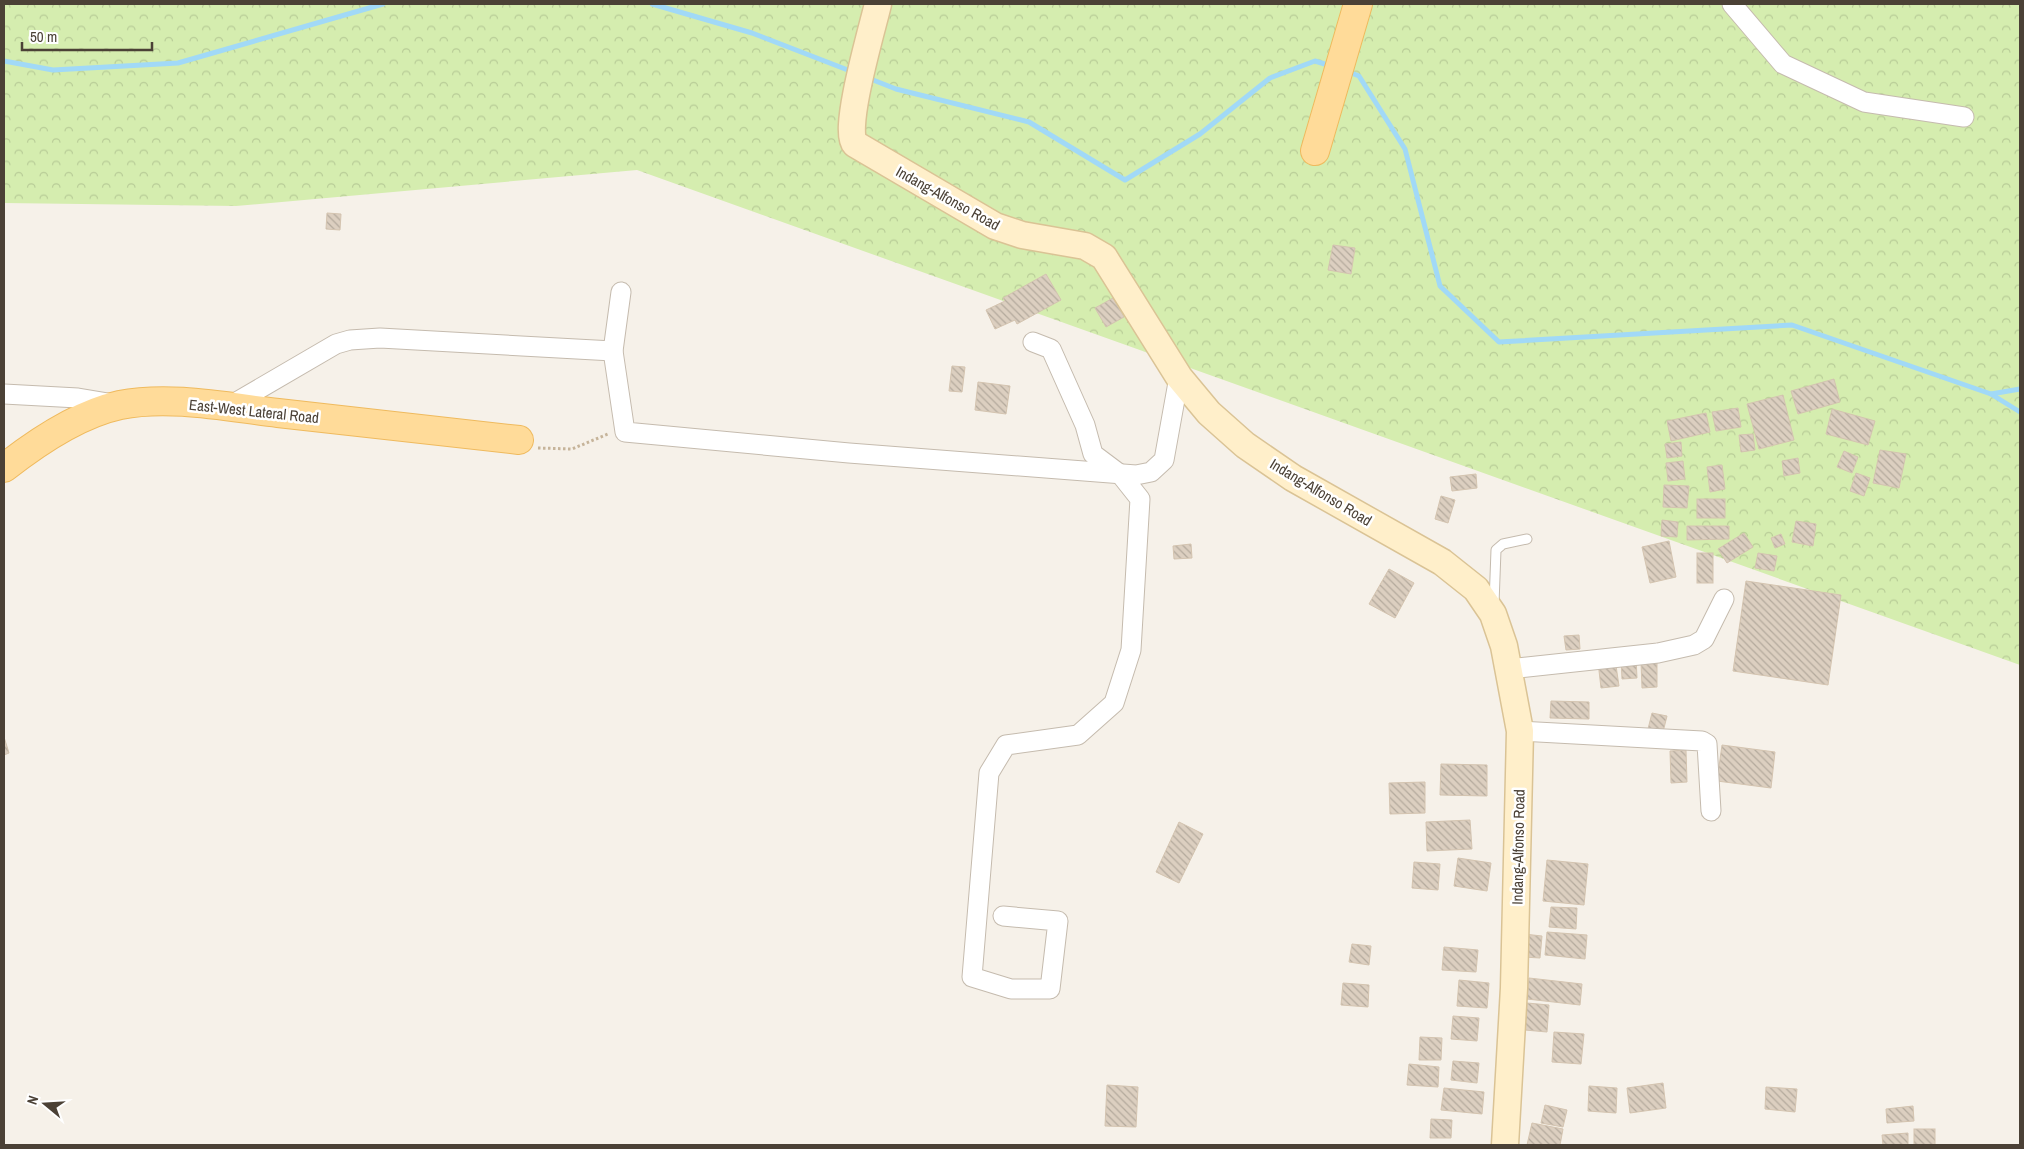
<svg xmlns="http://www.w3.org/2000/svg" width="2024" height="1149" viewBox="0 0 2024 1149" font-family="'Archivo Narrow',sans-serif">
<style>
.forest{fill:url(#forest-crowns)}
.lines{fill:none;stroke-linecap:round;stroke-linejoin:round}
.stream{stroke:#a1d9f7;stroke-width:5}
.building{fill:url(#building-back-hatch);stroke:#d4c4b0}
.service-casing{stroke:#c5bbae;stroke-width:11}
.minor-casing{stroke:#c5bbae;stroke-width:21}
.secondary-casing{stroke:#dac395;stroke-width:29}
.primary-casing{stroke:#efba5e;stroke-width:30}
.path{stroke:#c6b49a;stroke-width:3;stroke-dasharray:2.5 2.5;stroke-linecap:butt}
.service{stroke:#fff;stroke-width:9}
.minor{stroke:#fff;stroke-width:19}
.secondary{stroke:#ffefca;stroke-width:26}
.primary{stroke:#ffdb99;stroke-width:28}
.labels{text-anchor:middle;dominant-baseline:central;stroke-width:5;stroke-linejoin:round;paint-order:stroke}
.street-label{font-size:15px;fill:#4b4136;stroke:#fff}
</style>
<defs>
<pattern id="forest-crowns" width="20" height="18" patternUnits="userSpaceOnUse" patternTransform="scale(1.25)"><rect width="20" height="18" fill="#d5edaf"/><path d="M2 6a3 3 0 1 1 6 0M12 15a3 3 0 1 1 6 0" fill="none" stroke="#b8cc97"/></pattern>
<pattern id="building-back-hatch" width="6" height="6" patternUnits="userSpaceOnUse" patternTransform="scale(1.25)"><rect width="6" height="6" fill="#dccfc0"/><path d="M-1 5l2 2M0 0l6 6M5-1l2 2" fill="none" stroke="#b4aa9d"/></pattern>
</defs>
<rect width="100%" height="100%" fill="#f6f1e9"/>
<polygon class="forest" points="4,4 2020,4 2020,665 637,170 236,206 4,203"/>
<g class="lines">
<g class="stream">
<polyline points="652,4 752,33 853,72"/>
<polyline points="4,61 53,70 178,63 383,4"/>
<polyline points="1346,71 1359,76 1405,149 1440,286 1499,342 1792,325 1991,394 2020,412"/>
<polyline points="868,78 896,89 1029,122 1125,180 1200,134 1270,78 1315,61 1331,66"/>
<polyline points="1991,394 2020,389"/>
</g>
</g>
<g class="building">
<polygon points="327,213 341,214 340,230 326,229"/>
<polygon points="1333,245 1355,248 1351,274 1328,270"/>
<polygon points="1046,274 1061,300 1017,324 1015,320 995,329 986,310 1005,301 1003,298"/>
<polygon points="1113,298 1124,317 1106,327 1095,308"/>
<polygon points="952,366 965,367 962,392 949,391"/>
<polygon points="1834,379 1840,402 1798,414 1791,391"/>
<polygon points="978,382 1010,386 1006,414 975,410"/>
<polygon points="1783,395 1794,440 1759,449 1747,404"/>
<polygon points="1738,408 1741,427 1716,431 1712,412"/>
<polygon points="1832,409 1875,421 1868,445 1826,434"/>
<polygon points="1706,413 1710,432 1671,441 1667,421"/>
<polygon points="1753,434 1755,450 1741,452 1739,435"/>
<polygon points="1681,442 1682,456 1667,458 1665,444"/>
<polygon points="1880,450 1906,454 1899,488 1873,483"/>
<polygon points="1844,451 1858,457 1852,473 1837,467"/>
<polygon points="1798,458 1800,473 1784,476 1782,461"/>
<polygon points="1683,461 1685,479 1668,481 1666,463"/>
<polygon points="1722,465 1725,489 1710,492 1707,467"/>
<polygon points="1856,473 1870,478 1864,496 1850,491"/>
<polygon points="1476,474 1477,488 1452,491 1450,477"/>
<polygon points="1664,485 1689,486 1687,508 1663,507"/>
<polygon points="1441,496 1455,500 1448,523 1435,519"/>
<rect x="1697" y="499" width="28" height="19"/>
<polygon points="1662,520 1678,522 1677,537 1661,536"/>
<polygon points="1796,521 1816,524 1813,546 1792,542"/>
<polygon points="1687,526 1729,526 1729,539 1687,540"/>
<polygon points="1744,533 1753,547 1727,563 1718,549"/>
<polygon points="1781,534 1785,544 1775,548 1771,538"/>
<polygon points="1669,541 1676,577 1650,583 1642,547"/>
<polygon points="1191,544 1192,558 1174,559 1173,546"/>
<rect x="1697" y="553" width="16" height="30"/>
<polygon points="1758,553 1777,556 1774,571 1755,568"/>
<polygon points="1389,569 1414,583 1395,618 1369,604"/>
<polygon points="1746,581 1841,595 1828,685 1733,671"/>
<polygon points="1579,635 1580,649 1566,650 1564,636"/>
<polygon points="1636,658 1637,678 1622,679 1621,659"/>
<polygon points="1615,659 1619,686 1601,688 1598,662"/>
<polygon points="1657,661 1657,687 1642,688 1641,662"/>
<polygon points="1551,701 1589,702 1589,719 1550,718"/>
<polygon points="1652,713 1667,716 1663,732 1648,729"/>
<polygon points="4,737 9,753 4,755"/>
<polygon points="1722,745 1775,752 1771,788 1717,781"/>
<polygon points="1686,750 1687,782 1671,783 1670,751"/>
<polygon points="1441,764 1487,765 1487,796 1440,795"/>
<polygon points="1425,782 1425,813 1390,814 1389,783"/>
<polygon points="1470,820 1472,849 1427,851 1426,822"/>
<polygon points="1179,822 1203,834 1179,883 1156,872"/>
<polygon points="1458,858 1491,863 1487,891 1454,886"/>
<polygon points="1547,860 1588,864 1584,905 1543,901"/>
<polygon points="1414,862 1440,864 1438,890 1412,888"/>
<polygon points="1551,907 1577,908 1576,929 1549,927"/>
<polygon points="1547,932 1587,935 1585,959 1545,955"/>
<polygon points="1524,934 1542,936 1540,958 1523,957"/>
<polygon points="1352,944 1371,946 1369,965 1349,962"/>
<polygon points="1444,947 1478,950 1476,972 1442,970"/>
<polygon points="1529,978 1582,984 1580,1005 1527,999"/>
<polygon points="1459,980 1489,983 1487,1008 1457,1006"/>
<polygon points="1343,983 1369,985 1368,1007 1341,1005"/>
<polygon points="1527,1003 1549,1005 1547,1032 1525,1030"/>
<polygon points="1453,1016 1479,1018 1477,1041 1451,1039"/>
<polygon points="1554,1032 1584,1034 1581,1064 1552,1062"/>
<polygon points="1420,1037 1442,1038 1441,1060 1419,1060"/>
<polygon points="1453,1061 1479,1063 1477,1083 1451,1080"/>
<polygon points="1409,1064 1439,1067 1438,1087 1407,1085"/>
<polygon points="1663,1083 1666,1108 1630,1113 1627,1088"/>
<polygon points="1107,1085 1138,1087 1136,1127 1105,1126"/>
<polygon points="1589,1086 1617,1088 1616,1113 1588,1111"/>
<polygon points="1766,1087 1797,1089 1795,1112 1765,1109"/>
<polygon points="1444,1088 1484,1092 1482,1114 1441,1110"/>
<polygon points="1545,1105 1567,1110 1563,1127 1541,1123"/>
<polygon points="1913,1106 1914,1121 1887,1123 1886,1109"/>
<polygon points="1431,1119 1452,1120 1451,1138 1430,1138"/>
<polygon points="1532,1123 1563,1129 1560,1145 1527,1145"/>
<rect x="1914" y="1129" width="21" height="16"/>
<polygon points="1908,1133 1908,1145 1883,1145 1882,1135"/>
</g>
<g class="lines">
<g class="service-casing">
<polyline id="service" points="1494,604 1496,550 1503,544 1527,539"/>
</g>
<g class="minor-casing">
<g id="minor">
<polyline points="1732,4 1783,64 1864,102 1964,117"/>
<polyline points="621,292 613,351 625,432 849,453 1136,475 1151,472 1164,460 1179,377"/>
<polyline points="4,394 78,398 114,404"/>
<polyline points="228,407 336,344 350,340 380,338 613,351"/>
<polyline points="1509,669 1658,653 1694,645 1704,639 1724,599"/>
<polyline points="1520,731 1702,741 1707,744 1711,811"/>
<polyline points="1003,916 1058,921 1050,989 1011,989 972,977 989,773 1006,745 1078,735 1114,703 1131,650 1140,499 1121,475 1093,454 1085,425 1051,349 1033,342"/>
</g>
</g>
<g class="secondary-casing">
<path id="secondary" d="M878,4C873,26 842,130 855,144L995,226L1022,235L1085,246L1104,257L1179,377L1209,413L1245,445L1293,478L1442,562L1476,589L1493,614L1504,646L1520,731L1514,988L1505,1145"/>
</g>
<g class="primary-casing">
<g id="primary">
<polyline points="1315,151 1358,4"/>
<path d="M4,468C37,442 78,414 120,405C170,395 227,407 278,413C359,422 439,431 519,440"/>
</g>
</g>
<polyline class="path" points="538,448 572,449 608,434"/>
<use href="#service" class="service"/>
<use href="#minor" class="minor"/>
<use href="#secondary" class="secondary"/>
<use href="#primary" class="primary"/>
</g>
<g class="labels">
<g class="street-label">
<text transform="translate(948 198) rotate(29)">Indang-Alfonso Road</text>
<text transform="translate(254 411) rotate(6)">East-West Lateral Road</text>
<text transform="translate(1321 492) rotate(31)">Indang-Alfonso Road</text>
<text transform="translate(1518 847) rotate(-89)">Indang-Alfonso Road</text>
</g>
</g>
<rect width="2024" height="1149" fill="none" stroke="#4b4136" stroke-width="10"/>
<g transform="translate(45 1104) rotate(288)" stroke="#ffffff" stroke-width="4" paint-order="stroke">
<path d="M0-4L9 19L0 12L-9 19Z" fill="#4b4136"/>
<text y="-8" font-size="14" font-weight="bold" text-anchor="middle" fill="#4b4136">N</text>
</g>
<path d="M22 42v8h130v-8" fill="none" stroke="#4b4136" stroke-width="2.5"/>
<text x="30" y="42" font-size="15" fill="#4b4136" stroke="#ffffff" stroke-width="4" paint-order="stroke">50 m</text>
</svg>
